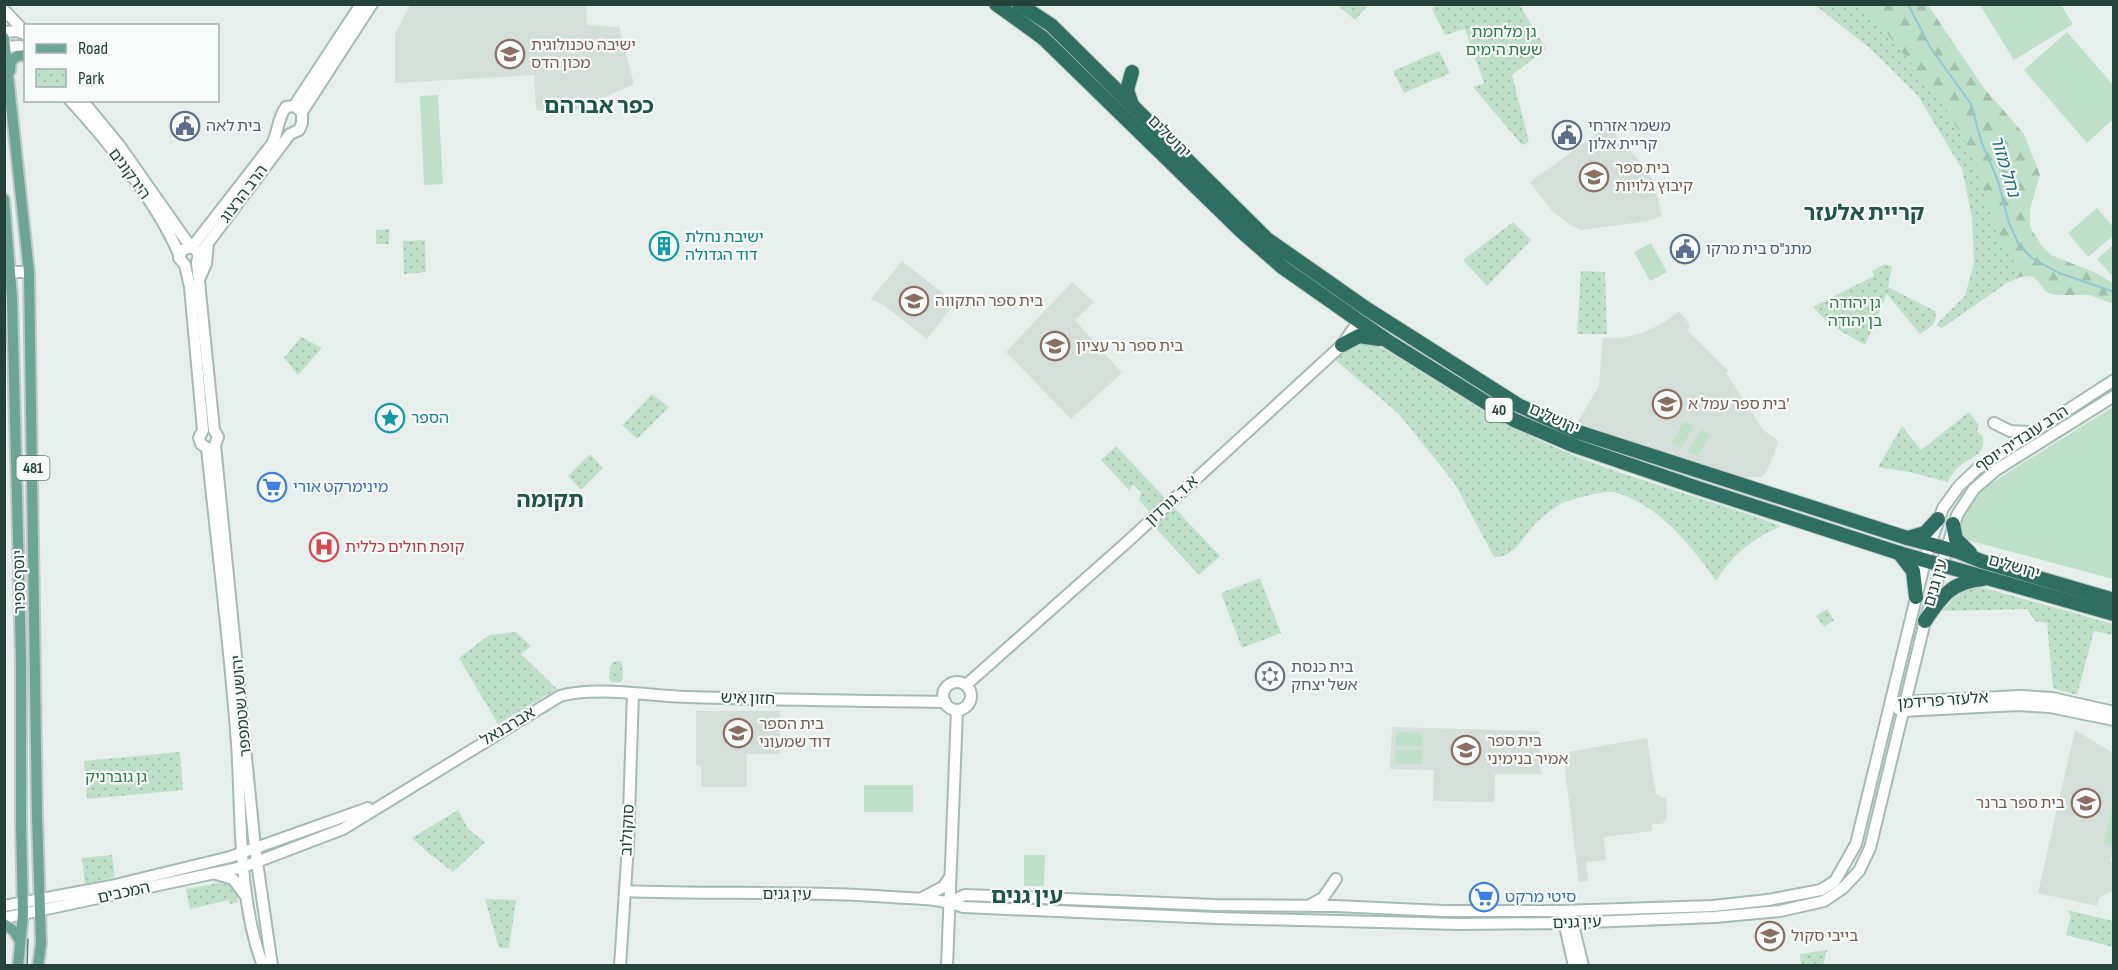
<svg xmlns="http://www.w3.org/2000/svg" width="2118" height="970" viewBox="0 0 2118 970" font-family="'Sofia Sans Condensed','Noto Sans Hebrew',sans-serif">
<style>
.built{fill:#d4dfda}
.green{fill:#bfe0c8}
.forest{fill:url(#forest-firs)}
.park{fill:url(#park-dots)}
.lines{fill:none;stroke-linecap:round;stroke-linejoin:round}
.stream{stroke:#8ec9d4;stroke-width:2}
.secondary-casing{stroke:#a4bbb3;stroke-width:14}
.primary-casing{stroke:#c2cac8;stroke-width:14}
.highway-casing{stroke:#c2cac8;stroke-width:16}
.secondary{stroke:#fff;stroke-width:10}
.primary{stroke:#6aa596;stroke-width:10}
.highway{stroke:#2f6f62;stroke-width:14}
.tram{stroke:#5f7d75;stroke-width:1.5}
.labels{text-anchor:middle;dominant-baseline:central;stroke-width:4.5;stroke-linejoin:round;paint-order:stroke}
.shield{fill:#f7fbf9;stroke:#637a73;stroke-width:1.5}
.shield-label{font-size:15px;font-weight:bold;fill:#24423a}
.park-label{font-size:16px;fill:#2d7a4b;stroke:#f7fbf9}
.education-label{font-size:16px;fill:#785e54;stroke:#f7fbf9;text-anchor:start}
.service-label{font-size:16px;fill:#4e5e75;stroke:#f7fbf9;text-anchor:start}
.street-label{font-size:16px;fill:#24423a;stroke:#f7fbf9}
.culture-label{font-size:16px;fill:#0d838f;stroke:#f7fbf9;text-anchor:start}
.shop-label{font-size:16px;fill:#366cbe;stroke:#f7fbf9;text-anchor:start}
.health-label{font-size:16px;fill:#be3a42;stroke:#f7fbf9;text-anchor:start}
.worship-label{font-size:16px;fill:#5b616d;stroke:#f7fbf9;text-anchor:start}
.water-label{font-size:18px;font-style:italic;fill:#1c6f80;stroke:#f7fbf9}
.district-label{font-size:22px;font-weight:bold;fill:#1f5548;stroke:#f7fbf9}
</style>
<defs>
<pattern id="forest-firs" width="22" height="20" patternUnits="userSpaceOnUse" patternTransform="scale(1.5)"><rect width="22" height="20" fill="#bfe0c8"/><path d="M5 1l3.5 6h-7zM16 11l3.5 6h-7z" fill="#a4c1ad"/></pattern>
<pattern id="park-dots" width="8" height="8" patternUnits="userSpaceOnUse" patternTransform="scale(1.5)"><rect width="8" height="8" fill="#bfe0c8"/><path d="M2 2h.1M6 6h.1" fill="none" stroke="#a4c1ad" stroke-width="1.8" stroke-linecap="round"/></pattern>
</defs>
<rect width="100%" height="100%" fill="#e6efeb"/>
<g class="built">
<polygon points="586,5 587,25 619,27 634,84 567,114 536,110 534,75 395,83 395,34 410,5"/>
<polygon points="1608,126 1648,171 1655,187 1662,216 1648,221 1582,230 1570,225 1552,211 1530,182"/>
<polygon points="902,261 955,303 927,339 885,306 871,299"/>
<polygon points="1072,282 1094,302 1075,320 1122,373 1071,419 1006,352"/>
<polygon points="1679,311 1690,325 1688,331 1728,371 1726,373 1764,431 1776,439 1778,443 1767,471 1762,477 1744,477 1703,465 1577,423 1599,386 1603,338 1620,338 1643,333 1665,322"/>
<polygon points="696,711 780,711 780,754 747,754 747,787 701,787 701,766 696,765"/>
<polygon points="1392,727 1539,731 1541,774 1495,774 1494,802 1433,801 1434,770 1390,769"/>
<polygon points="2075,730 2113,753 2114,854 2112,854 2110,861 2113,862 2114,886 2112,892 2109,892 2099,898 2097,906 2038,893"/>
<polygon points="1647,738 1656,795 1659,795 1660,798 1666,797 1667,818 1662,824 1652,824 1652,831 1604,837 1606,860 1586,862 1588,881 1579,882 1563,753"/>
</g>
<g class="green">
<polygon points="1980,5 2061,5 2073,24 2014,60"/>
<polygon points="2067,32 2113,85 2113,119 2087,143 2024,70"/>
<polygon points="438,95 443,184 424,185 420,96"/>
<polygon points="2097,208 2113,227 2113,236 2088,257 2068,233"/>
<polygon points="1651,243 1667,272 1650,281 1634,252"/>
<polygon points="2113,245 2113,277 2097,259"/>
<polygon points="2113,407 2113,579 1960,538 1958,533 1960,517 1980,490"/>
<polygon points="1684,421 1694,426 1681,448 1672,442"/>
<polygon points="1701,429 1710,435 1698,456 1688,451"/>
<polygon points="1396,732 1422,733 1422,747 1396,746"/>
<polygon points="1395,749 1422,750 1422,764 1395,764"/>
<rect x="864" y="785" width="49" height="27"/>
<polygon points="2113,802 2113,846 2104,843"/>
<polygon points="1024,855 1045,855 1044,886 1024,886"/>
</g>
<polygon class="forest" points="1818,5 1928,5 1983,87 2024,134 2040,175 2030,209 2030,227 2041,245 2051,255 2096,273 2113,283 2113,304 2090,295 2056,295 2046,292 2038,281 2032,276 2020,277 1991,290 1971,177 1922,97 1891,66"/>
<g class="park">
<polygon points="1337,5 1368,5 1355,20"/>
<polygon points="1435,5 1519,4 1546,49 1512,75 1529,142 1522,145 1473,87 1484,83 1465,29 1445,35 1432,9"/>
<polygon points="1815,5 1858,5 1877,21 1940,99 1974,157 1999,241 2018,267 2010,281 1942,328 1936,325 1965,296 1974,263 1972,217 1962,169 1918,96 1871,49"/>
<polygon points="1439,51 1450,73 1404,93 1393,71"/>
<polygon points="1513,222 1531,240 1487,286 1463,260"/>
<polygon points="389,229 389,244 376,244 376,230"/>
<polygon points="425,240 426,272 404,274 403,241"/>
<path d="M1885,264L1892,267L1888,287L1935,311C1938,324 1929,328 1920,334L1887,294L1865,345L1829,324L1813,307L1874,276L1872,271Z"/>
<polygon points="1581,271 1605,272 1607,334 1577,334"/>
<polygon points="301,337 322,348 298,375 284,358"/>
<path d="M1359,342H1371L1384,349C1436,379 1486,416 1541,441C1618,477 1702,496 1781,526C1752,539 1733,554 1716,581C1692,546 1657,503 1614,492C1605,490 1568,500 1560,504C1553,509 1545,515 1538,521C1525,533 1514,559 1494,557L1455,484L1399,414L1334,359L1352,344Z"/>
<polygon points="652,394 669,407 637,439 622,425"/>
<path d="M1969,412L1979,425L1977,431L1983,437C1985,454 1975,455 1964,463C1956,468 1952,475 1947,482L1910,472L1878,467L1902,426L1921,450Z"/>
<polygon points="1116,446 1220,556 1199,575 1150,522 1154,517 1139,500 1141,493 1133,484 1130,491 1101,460"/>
<polygon points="590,454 603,468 581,490 568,476"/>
<polygon points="1260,578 1281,633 1242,648 1221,593"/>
<polygon points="1977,586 2113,624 2113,635 2094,631 2077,695 2053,688 2047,623 2035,621 2027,609 1942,611 1962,589"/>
<polygon points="1827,609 1834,620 1824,627 1816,616"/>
<polygon points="516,632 531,646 521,654 557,689 498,724 459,658 489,635"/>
<polygon points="617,661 622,662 623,678 620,682 612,682 609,679 610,667 613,662"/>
<polygon points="180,752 183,790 87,799 84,761"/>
<polygon points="458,810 468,829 485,842 453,872 427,852 412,838"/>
<polygon points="112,855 115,877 85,884 82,858"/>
<polygon points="218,883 231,885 235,890 238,902 230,904 229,900 190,909 186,889"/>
<polygon points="485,899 516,900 509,948 499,948"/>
<polygon points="2067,910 2113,921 2113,947 2066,935 2071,916"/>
<polygon points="1827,950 1823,965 1801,965 1800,954"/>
</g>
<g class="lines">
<polyline class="stream" points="1908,4 1930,47 1971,104 1981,141 1998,181 2009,223 2019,245 2032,258 2059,273 2114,292"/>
<g class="secondary-casing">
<g id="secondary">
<polyline points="4,10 26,33"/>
<polyline points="4,32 17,31 25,34"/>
<polyline points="4,47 20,46 26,49"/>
<path d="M70,100C108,141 157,203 179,254"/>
<polyline points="82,100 119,145 190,246"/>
<polyline points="294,106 361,4"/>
<path d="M192,247C198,250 200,255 197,262L214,430L218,437L215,445L255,848L272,966"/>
<polyline points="192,247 182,250 179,258 185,265 190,287 203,430 199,438 201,444 207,448"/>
<path d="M192,247L272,144C279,131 277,119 286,107L294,106L302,112"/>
<polyline points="199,255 290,134 299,130 302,123 302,112 372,4"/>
<polyline points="4,272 29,272"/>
<polyline points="200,277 206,264 208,243"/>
<polyline points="1994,423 2010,431 2029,432"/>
<path d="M207,448C217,546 230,645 237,744C242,816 237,897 263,966"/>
<circle cx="957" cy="696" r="14"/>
<polyline points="966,685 1126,543 1342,345 1367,309"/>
<polyline points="1900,702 2020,696 2052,698 2114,712"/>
<polyline points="1898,709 1902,711 2018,705 2050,707 2114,720"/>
<polyline points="216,874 233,879 245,895"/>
<path d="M625,891C713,895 802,890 891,897C915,899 940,898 963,907L1215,918L1459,924L1564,923L1715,917L1780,911L1824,901L1843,888L1859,871L1870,848L1925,621L1957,515L1974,489L1996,470L2114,396"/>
<polyline points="922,898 943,887 950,877"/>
<polyline points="949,902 965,895 1215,905 1335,906 1443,911 1561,911 1713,906 1768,900 1821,890 1835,881 1856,844 1927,553 1943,508 1959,486 1977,469 2114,380"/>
<polyline points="1312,904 1323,898 1336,879"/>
<polyline points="4,906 111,886 230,857 368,808"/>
<polyline points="1563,917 1574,966"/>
<polyline points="1571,917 1583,966"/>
<path d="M4,918L243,867L343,829L560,696C597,686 649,696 688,697C774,700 859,701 945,702"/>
<polyline points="620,966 628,845 633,693"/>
<polyline points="947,966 957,710"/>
</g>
</g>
<g class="primary-casing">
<g id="primary">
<polyline points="4,38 29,272 37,816 41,943 38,966"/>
<polyline points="10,71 11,61 17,56 26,55"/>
<polyline points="4,199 12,297 21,659 21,824 23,914 18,966"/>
<polyline points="4,924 14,931 20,941"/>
</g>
</g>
<g class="highway-casing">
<g id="highway">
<polyline points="996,4 1043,38 1241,231 1282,267 1389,342 1514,420 1575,446 1695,487 1899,553 2114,614"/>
<polyline points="1019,4 1051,25 1267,239 1367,309 1518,405 1575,431 1907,538 1959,552 1981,561 2114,600"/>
<polyline points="1132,72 1127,90 1132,105"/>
<polyline points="1342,345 1359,336 1379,339"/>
<polyline points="1953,524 1956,539 1970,553"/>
<polyline points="1908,538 1925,533 1938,519"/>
<polyline points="1899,553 1913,571 1916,597"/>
<path d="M1925,621C1941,597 1952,581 1983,579"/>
</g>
</g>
<use href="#secondary" class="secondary"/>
<use href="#primary" class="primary"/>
<use href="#highway" class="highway"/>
<polyline class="tram" points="27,966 28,939"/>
</g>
<defs>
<g id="school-ring" transform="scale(1.5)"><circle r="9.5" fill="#f7fbf9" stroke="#8d6e63" stroke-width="1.5"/><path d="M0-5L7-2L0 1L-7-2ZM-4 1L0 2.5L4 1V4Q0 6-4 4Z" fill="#8d6e63"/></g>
<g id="civic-ring" transform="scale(1.5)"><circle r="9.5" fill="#f7fbf9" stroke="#5c6f8a" stroke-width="1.5"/><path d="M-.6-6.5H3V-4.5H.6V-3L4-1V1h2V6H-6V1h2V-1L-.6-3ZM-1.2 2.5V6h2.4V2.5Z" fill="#5c6f8a"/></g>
<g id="building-ring" transform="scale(1.5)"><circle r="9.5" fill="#f7fbf9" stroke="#0f9aa8" stroke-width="1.5"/><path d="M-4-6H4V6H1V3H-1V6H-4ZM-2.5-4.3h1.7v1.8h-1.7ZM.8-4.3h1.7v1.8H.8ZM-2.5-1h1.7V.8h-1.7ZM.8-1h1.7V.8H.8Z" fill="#0f9aa8"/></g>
<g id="sight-ring" transform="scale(1.5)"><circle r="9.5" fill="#f7fbf9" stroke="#0f9aa8" stroke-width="1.5"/><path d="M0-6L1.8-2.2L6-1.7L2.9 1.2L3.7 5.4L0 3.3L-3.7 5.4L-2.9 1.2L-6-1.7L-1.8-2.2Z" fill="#0f9aa8"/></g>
<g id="supermarket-ring" transform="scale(1.5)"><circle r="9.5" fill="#f7fbf9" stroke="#3f7fe0" stroke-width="1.5"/><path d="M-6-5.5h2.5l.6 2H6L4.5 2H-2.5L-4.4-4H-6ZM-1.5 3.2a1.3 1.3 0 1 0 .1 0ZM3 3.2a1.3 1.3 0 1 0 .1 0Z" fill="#3f7fe0"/></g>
<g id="hospital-ring" transform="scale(1.5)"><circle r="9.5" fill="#f7fbf9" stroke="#e0444e" stroke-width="1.5"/><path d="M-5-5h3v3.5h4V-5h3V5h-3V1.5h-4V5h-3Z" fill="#e0444e"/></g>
<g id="synagogue-ring" transform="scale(1.5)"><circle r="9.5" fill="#f7fbf9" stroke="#6b7280" stroke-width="1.5"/><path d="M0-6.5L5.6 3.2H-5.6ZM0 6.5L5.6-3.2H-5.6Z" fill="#6b7280"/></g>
</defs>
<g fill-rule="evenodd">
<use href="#school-ring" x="510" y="54"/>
<use href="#civic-ring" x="185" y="126"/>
<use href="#civic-ring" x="1567" y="135"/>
<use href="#school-ring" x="1594" y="177"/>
<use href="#building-ring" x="664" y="246"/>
<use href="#civic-ring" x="1685" y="249"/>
<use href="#school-ring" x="914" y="301"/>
<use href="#school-ring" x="1055" y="346"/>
<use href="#school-ring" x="1667" y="404"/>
<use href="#sight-ring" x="390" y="418"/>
<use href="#supermarket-ring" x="272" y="487"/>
<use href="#hospital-ring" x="324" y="547"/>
<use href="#synagogue-ring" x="1270" y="676"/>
<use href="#school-ring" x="738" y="733"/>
<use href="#school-ring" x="1466" y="750"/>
<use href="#school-ring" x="2086" y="803"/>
<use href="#supermarket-ring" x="1484" y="897"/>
<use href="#school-ring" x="1770" y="936"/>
</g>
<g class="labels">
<g class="shield">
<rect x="1485.5" y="398" width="27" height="24" rx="4.5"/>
<rect x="16.5" y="456" width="33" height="24" rx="4.5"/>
</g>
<g class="shield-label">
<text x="1499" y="410">40</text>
<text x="33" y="468">481</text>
</g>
<g class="park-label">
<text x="1504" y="32">גן מלחמת<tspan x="1504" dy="18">ששת הימים</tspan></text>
<text x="1855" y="303">גן יהודה<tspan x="1855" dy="18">בן יהודה</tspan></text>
<text x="116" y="777">גן גוברניק</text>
</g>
<g class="education-label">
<text x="531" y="45">ישיבה טכנולוגית<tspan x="531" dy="18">מכון הדס</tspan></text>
<text x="1615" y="168">בית ספר<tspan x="1615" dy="18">קיבוץ גלויות</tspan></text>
<text x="935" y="301">בית ספר התקווה</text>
<text x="1076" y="346">בית ספר נר עציון</text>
<text x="1688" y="404">בית ספר עמל א'</text>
<text x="759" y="724">בית הספר<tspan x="759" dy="18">דוד שמעוני</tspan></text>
<text x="1487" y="741">בית ספר<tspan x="1487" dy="18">אמיר בנימיני</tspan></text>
<text x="2065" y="803" text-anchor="end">בית ספר ברנר</text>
<text x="1791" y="936">בייבי סקול</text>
</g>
<g class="service-label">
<text x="206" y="126">בית לאה</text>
<text x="1588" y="126">משמר אזרחי<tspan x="1588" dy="18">קריית אלון</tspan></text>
<text x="1706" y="249">מתנ"ס בית מרקו</text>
</g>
<g class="street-label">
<text transform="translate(1169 137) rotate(45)">ירושלים</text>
<text transform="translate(129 174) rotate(54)">הירקונים</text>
<text transform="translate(244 194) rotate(-53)">הרב הרצוג</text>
<text transform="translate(1554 419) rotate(24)">ירושלים</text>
<text transform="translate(2022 439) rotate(-33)">הרב עובדיה יוסף</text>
<text transform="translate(1172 501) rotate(-43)">א.ד. גורדון</text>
<text transform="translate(2014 567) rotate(16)">ירושלים</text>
<text transform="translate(20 582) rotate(-91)">יוסף ספיר</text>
<text transform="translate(1936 583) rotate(-73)">עין גנים</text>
<text transform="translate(748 699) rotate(2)">חזון איש</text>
<text transform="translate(1943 701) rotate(-4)">אלעזר פרידמן</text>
<text transform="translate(242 706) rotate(-95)">יהושע שטמפפר</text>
<text transform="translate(508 727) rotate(-31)">אברבנאל</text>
<text transform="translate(628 830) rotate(-87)">סוקולוב</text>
<text transform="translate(124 893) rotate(-12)">המכבים</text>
<text x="787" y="894">עין גנים</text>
<text transform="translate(1577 923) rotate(-2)">עין גנים</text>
</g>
<g class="culture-label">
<text x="685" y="237">ישיבת נחלת<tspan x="685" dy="18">דוד הגדולה</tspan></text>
<text x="411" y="418">הספר</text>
</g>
<g class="shop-label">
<text x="293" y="487">מינימרקט אורי</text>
<text x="1505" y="897">סיטי מרקט</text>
</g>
<g class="health-label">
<text x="345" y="547">קופת חולים כללית</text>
</g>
<g class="worship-label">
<text x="1291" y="667">בית כנסת<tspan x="1291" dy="18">אשל יצחק</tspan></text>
</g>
<g class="water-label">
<text transform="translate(2005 166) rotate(73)">נחל מזור</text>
</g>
<g class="district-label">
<text x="599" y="106">כפר אברהם</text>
<text x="1864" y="213">קריית אלעזר</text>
<text x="550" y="500">תקומה</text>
<text x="1027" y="896">עין גנים</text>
</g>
</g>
<rect width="2118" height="970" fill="none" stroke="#24423a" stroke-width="12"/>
<rect x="24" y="24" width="195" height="78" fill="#f7fbf9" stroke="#a3b1ad" stroke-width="1.5"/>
<rect x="36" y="44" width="30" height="9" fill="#6aa596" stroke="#a3b1ad" stroke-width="1.5"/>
<text x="78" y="54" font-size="18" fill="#24423a">Road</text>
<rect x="36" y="69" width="30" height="18" fill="url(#park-dots)" stroke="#a3b1ad" stroke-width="1.5"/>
<text x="78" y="84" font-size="18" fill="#24423a">Park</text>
</svg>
